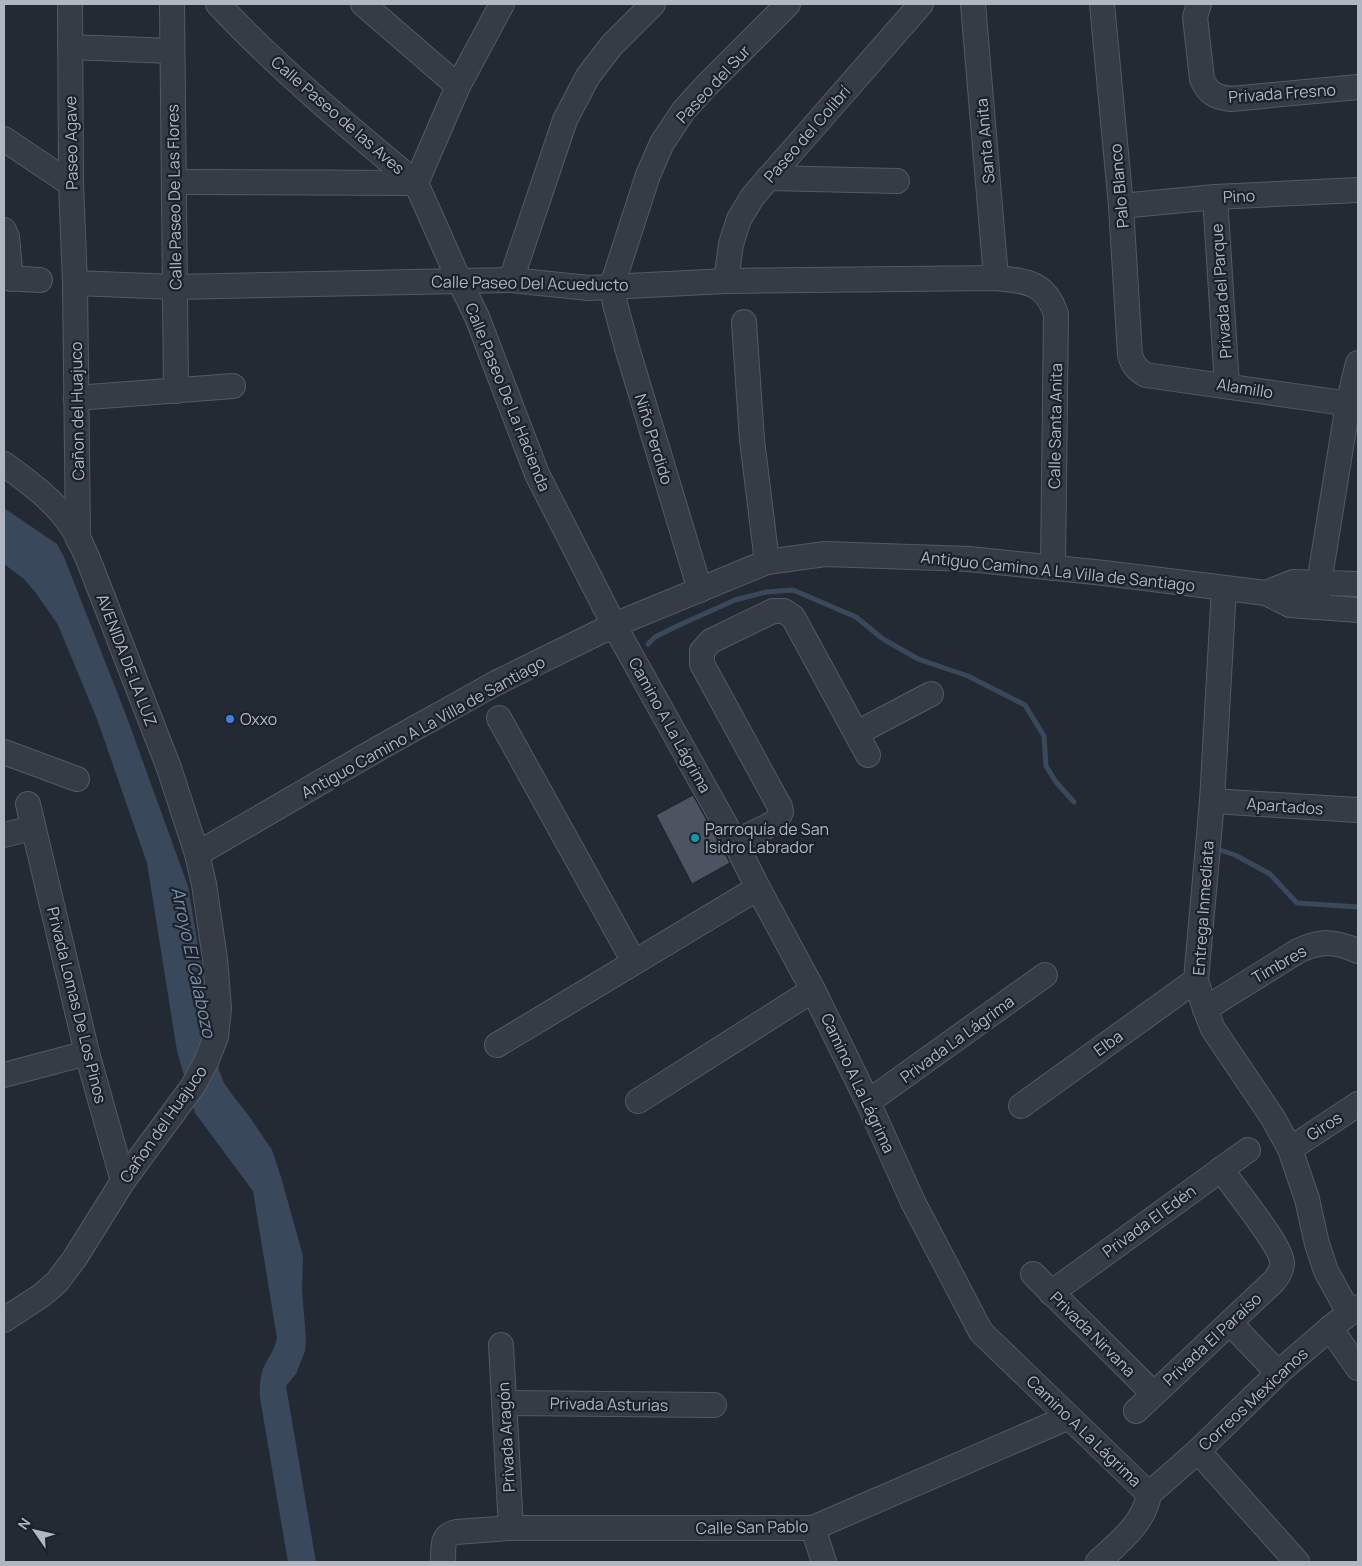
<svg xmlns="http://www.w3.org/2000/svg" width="1362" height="1566" viewBox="0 0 1362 1566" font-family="Manrope,sans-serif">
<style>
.water{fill:#3a485c}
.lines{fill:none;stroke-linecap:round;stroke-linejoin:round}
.stream{stroke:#3a485c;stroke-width:5}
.building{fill:#4b5460;stroke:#1d232c}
.minor-casing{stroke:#535a63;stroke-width:26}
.minor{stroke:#363c45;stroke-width:24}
.shop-dot{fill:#3f7fe0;stroke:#1b212a;stroke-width:2}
.culture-dot{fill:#0f9aa8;stroke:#1b212a;stroke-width:2}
.labels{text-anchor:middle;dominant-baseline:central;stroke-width:4.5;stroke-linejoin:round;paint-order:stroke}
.street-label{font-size:16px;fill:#b0b7c2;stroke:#1b212a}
.poi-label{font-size:16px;fill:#b0b7c2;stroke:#1b212a;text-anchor:start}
.water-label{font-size:18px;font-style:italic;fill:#7c8ea7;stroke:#1b212a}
</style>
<rect width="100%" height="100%" fill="#232a34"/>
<path class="water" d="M4,508L57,544L64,557L126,715L188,886L219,1070L224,1083L234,1097L249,1116L272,1150L281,1177L303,1256L302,1290L306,1339L305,1351L296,1374L286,1386L316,1562H288L260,1398C259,1388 260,1378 263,1369C268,1357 274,1352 277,1338L253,1191L195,1113L177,1051L147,863L97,719L58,625L36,593L24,579L4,564Z"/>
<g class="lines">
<g class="stream">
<polyline points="648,644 655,637 675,627 735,600 766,592 793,590 856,617 883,639 918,659 968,676 1025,705 1044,736 1046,766 1056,782 1074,802"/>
<polyline points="1220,850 1235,855 1270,874 1297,903 1358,907"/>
</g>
</g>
<polygon class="building" points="693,795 730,863 692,884 656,815"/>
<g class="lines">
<g class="minor-casing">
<g id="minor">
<polyline points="70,4 71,184 75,283 78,539"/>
<polyline points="172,4 176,391"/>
<path d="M218,4C279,69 347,126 416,183"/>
<polyline points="363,4 458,86"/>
<path d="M502,4L458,86L416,183L459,280L477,317L537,474L614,625L735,842L758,888L813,990L868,1102L913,1202L981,1332L1149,1494C1144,1524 1119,1542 1098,1562"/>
<polyline points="973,4 996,278"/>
<path d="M1102,4L1121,206L1130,355C1133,365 1137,370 1146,375L1358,405"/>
<path d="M1199,4L1195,17L1202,79C1208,94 1216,97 1231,99L1358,87"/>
<polyline points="70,47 172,51"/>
<polyline points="4,139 71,184"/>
<polyline points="768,178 897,181"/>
<polyline points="175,182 416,183"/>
<polyline points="1215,197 1227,385"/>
<polyline points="1121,206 1215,197 1358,190"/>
<polyline points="4,230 7,237 11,279"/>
<polyline points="4,278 40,280"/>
<polyline points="511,280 565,120 588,76 612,45 653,4"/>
<polyline points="726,281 731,244 739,219 753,196 921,4"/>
<path d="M75,283L176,287L511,280L589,288L726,281L996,278C1027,281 1045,282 1056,314L1053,568"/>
<polyline points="744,322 752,440 767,562"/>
<polyline points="76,398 233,386"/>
<path d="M4,464C29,482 55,501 72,527C79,537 83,549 88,559L169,768L197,854L204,884L215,959L219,1008L216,1037L206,1062L193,1086L123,1181L75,1258L57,1282L42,1295L4,1320"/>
<polyline points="1224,588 1212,801 1196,980 1205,1009 1213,1029 1273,1118 1290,1149 1307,1199 1317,1244 1326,1271 1349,1313"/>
<polyline points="700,590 627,348 615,304 612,286 648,175 662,143 684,110 705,87 788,4"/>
<polyline points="1266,593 1290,605 1358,610"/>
<polyline points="1317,607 1319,583 1348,404 1358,363"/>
<polyline points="499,718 634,962"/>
<polyline points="857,733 931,694"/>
<polyline points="4,752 77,779"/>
<polyline points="1212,801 1358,810"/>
<polyline points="28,804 87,1053 123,1181"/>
<polyline points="4,835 32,828"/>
<polyline points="735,842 776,822 781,812 780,807 702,664 702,651 711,641 773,611 784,611 793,617 868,755"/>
<polyline points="197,854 381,747 496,683 614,625 767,562 825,554 969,559 1104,573 1266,593 1293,582 1358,584"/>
<path d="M1205,1009L1298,951C1322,940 1334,941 1358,951"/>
<polyline points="497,1045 758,888"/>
<polyline points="4,1075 87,1053"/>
<polyline points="638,1101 813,990"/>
<polyline points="868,1102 1045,975"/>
<polyline points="1021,1106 1196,980"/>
<polyline points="1290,1149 1358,1104"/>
<polyline points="1033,1274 1153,1393"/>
<polyline points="1051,1293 1248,1150"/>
<polyline points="1230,1323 1278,1373"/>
<polyline points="1330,1328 1358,1368"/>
<polyline points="501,1345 511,1528"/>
<polyline points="504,1403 714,1405"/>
<path d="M1136,1411L1274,1281C1278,1276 1282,1270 1282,1263C1282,1246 1233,1187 1221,1169"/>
<polyline points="1198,1451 1297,1562"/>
<polyline points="1149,1494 1198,1451 1278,1373 1330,1328 1358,1307"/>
<polyline points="813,1528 824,1562"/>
<path d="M443,1562C444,1548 440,1536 456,1532L511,1528H813L1069,1417"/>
</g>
</g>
<use href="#minor" class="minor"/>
</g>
<circle class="shop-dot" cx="230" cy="719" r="5"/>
<circle class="culture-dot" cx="695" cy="838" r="5"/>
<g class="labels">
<g class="street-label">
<text transform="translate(713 84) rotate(-47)">Paseo del Sur</text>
<text transform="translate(1282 93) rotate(-4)">Privada Fresno</text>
<text transform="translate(338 115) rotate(41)">Calle Paseo de las Aves</text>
<text transform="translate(807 134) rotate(-49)">Paseo del Colibrí</text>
<text transform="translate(985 141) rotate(-95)">Santa Anita</text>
<text transform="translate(71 143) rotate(-91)">Paseo Agave</text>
<text transform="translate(1119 186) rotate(-95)">Palo Blanco</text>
<text transform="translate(1239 196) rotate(-3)">Pino</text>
<text transform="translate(174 197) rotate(-91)">Calle Paseo De Las Flores</text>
<text transform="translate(530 283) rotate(1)">Calle Paseo Del Acueducto</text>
<text transform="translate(1221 291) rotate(-94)">Privada del Parque</text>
<text transform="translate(1245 388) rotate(9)">Alamillo</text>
<text transform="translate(508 397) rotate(68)">Calle Paseo De La Hacienda</text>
<text transform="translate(77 411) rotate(-91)">Cañon del Huajuco</text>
<text transform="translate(1055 426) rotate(-89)">Calle Santa Anita</text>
<text transform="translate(654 439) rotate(73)">Niño Perdido</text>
<text transform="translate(1058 571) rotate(6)">Antiguo Camino A La Villa de Santiago</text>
<text transform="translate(127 660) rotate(69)">AVENIDA DE LA LUZ</text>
<text transform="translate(670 725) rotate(61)">Camino A La Lágrima</text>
<text transform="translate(423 727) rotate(-29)">Antiguo Camino A La Villa de Santiago</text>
<text transform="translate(1285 806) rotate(4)">Apartados</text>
<text transform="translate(1203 908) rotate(-86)">Entrega Inmediata</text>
<text transform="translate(1279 964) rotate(-30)">Timbres</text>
<text transform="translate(77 1005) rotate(76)">Privada Lomas De Los Pinos</text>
<text transform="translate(957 1039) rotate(-36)">Privada La Lágrima</text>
<text transform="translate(1108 1043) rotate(-36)">Elba</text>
<text transform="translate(858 1083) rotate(65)">Camino A La Lágrima</text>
<text transform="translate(163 1124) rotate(-55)">Cañon del Huajuco</text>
<text transform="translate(1324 1126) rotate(-33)">Giros</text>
<text transform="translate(1149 1221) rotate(-36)">Privada El Edén</text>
<text transform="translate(1093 1334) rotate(45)">Privada Nirvana</text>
<text transform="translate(1212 1339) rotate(-43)">Privada El Paraíso</text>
<text transform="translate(1253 1399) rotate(-43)">Correos Mexicanos</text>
<text transform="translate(609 1404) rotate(1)">Privada Asturias</text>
<text transform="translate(1084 1431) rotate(44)">Camino A La Lágrima</text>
<text transform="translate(506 1437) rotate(-93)">Privada Aragón</text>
<text transform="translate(752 1527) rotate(-1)">Calle San Pablo</text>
</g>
<g class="poi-label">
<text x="240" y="719">Oxxo</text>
<text x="705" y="829">Parroquía de San<tspan x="705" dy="18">Isidro Labrador</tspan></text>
</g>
<g class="water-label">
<text transform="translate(194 962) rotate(78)">Arroyo El Calabozo</text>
</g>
</g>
<rect width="1362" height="1566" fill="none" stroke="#b0b7c2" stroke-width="10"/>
<g transform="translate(35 1531) rotate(304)" stroke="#1b212a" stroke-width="4" paint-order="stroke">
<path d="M0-4L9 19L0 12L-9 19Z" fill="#b0b7c2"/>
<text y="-8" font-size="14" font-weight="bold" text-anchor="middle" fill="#b0b7c2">N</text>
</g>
</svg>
